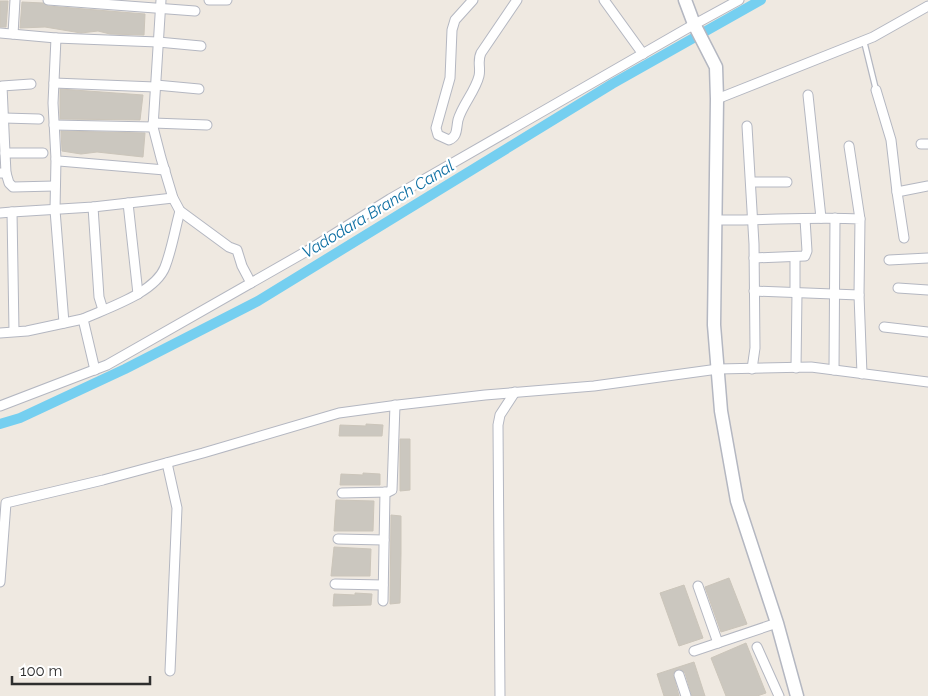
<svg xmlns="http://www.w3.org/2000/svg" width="928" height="696" viewBox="0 0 928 696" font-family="Raleway,sans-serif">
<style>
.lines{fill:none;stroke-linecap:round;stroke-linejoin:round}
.canal{stroke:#75cff0;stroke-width:10}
.building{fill:#cbc7bf;stroke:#cbc5ba}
.lane-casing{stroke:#b4b7c1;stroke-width:7}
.street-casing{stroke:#b4b7c1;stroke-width:11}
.secondary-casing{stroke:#b4b7c1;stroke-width:15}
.lane{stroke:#fff;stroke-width:4.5}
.street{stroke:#fff;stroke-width:9}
.secondary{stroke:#fff;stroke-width:12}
.labels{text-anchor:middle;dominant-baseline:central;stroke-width:4.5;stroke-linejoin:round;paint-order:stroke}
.water-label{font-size:16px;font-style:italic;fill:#0d6fa3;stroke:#fff}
</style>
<rect width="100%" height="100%" fill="#efe9e1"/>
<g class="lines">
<polyline class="canal" points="0,424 20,418 125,369 258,301 612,84 761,0"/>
</g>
<g class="building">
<polygon points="0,1 8,1 6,27 0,27"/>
<polygon points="22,2 43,3 48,6 145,14 144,35 110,34 98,31 81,33 45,27 20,28"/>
<polygon points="60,89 143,95 140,120 60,119"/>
<polygon points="61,131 145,133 143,157 97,152 81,154 62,151"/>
<polygon points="366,424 383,425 382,436 339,436 340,425 366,426"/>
<polygon points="400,439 410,439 410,490 400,491"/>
<polygon points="363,473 380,474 380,485 340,485 341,474 363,475"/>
<polygon points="336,500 374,501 373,531 334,531"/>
<polygon points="391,515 401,516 401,553 400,603 390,604"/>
<polygon points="334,547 371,549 370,576 331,576"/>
<polygon points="729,578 747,624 721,632 705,587"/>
<polygon points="684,585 703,638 679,646 660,593"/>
<polygon points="355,593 372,594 371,605 333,606 334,594 355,595"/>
<polygon points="746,643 766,693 757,696 726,696 711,658"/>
<polygon points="694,662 705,696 692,696 685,673 680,669 675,671 673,674 679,696 664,696 657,674"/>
</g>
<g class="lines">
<g class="lane-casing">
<polyline id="lane" points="864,41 876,90"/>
</g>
<g class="street-casing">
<g id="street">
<polyline points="48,0 195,11"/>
<polyline points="161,0 153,127 161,158 173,198 180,211 229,247 237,250 242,266 251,283"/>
<polyline points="209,0 227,0"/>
<path d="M473,0L455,20L452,30L450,78L436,128L438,135L449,140C458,136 456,129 458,120C462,105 475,92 479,76C481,68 477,61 481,53L517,0"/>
<polyline points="604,0 643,54"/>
<polyline points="0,33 56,38"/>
<polyline points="13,34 15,0"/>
<polyline points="54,83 155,87"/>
<polyline points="31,84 2,86 5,153 43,153"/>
<polyline points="156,85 199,89"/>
<polyline points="876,90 891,140 897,192"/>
<polyline points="808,95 821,218"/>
<polyline points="717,99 873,37 928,6"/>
<polyline points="4,118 39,119"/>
<polyline points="153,123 207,125"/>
<polyline points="54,125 153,127"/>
<polyline points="747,126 754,244 755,348 752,369"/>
<polyline points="921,144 928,144"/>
<polyline points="849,146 860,219"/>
<polyline points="56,159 55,210 64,323"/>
<polyline points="165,170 59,161 56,159 53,103 56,38 158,42 201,46"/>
<polyline points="0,173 6,173 5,153"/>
<polyline points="6,173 9,183 13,187 55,186"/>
<polyline points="752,182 787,182"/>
<polyline points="128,203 138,294"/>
<polyline points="93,207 99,297 103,310"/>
<polyline points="0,213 12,212"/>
<path d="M715,220C763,221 812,216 860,219L859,295L862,374"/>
<polyline points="904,238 897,192 928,186"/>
<polyline points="795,257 795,293"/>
<polyline points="754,258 805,256 807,251 805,219"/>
<polyline points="889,260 928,258"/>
<polyline points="898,288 928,290"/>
<polyline points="754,291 859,295"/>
<polyline points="884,327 928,332"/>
<polyline points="14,331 12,212 93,207 173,198"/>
<polyline points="0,333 27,331 83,319"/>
<polyline points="796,368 797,293"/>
<path d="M95,370L83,319C107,308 155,293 165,267C172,249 175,229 180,211"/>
<polyline points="834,370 835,218"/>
<polyline points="0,406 107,365 307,251 390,199 686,29 739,0"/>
<polyline points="167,463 177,508 170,671"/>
<polyline points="342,493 388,492 392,490 395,405"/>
<polyline points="338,539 384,540"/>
<polyline points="0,582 6,503 103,480 203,453 339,413 398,405 485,395 594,386 718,369 811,367 928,382"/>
<polyline points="335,584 383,585"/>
<polyline points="698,586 718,643"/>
<polyline points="383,601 385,492"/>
<polyline points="757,647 779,696"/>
<polyline points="694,651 777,623"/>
<polyline points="679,675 686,696"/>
<polyline points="500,696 498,425 500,415 515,392"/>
</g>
</g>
<g class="secondary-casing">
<polyline id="secondary" points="685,0 694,24 716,67 717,99 714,325 721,411 737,501 777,623 797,696"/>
</g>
<use href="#lane" class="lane"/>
<use href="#street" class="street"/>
<use href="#secondary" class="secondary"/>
</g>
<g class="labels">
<g class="water-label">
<text transform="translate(378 209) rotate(-31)">Vadodara Branch Canal</text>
</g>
</g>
<path d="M12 676v8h138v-8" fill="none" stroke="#2e2e2e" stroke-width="2.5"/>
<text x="20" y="676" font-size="15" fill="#2e2e2e" stroke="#ffffff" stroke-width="4" paint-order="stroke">100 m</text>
</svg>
